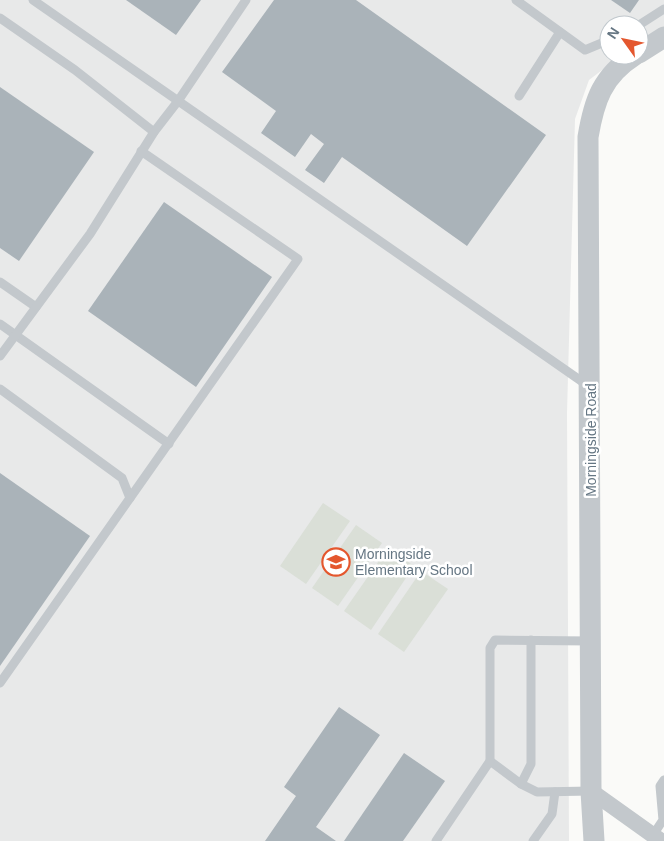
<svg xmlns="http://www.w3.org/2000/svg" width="664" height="841" viewBox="0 0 664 841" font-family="Helvetica,sans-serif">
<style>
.built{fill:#e8e9e9}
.green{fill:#dadfd7}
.building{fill:#aab3b9}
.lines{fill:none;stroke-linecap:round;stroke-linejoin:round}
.service{stroke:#c3c8cc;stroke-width:9}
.minor{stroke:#c3c8cc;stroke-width:16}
.tertiary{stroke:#c3c8cc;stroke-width:21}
.labels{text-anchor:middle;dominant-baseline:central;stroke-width:5;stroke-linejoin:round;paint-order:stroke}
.street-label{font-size:14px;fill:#657683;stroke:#fff}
.poi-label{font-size:14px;fill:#657683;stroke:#fff;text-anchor:start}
</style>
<rect width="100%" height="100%" fill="#fafaf8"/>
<polygon class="built" points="0,0 664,0 664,27 639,44 639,25 609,25 609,55 622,55 589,80 575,119 567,413 569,841 0,841"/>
<g class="green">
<polygon points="323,503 350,521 306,584 280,566"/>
<polygon points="356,525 382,543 338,606 312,588"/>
<polygon points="388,548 414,566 371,630 344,611"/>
<polygon points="421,571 448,589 404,652 378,634"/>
</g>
<g class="building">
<polygon points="126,0 201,0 176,35"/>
<polygon points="274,0 356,0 546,135 467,246 342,157 324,183 305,170 324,144 311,134 295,157 261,133 276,111 222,72"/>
<polygon points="611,0 639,0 630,13"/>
<polygon points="0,87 94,152 19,261 0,248"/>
<polygon points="164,202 272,277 196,387 88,311"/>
<polygon points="0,473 90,536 0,666"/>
<polygon points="339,707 380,735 316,827 336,841 265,841 296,796 284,787"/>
<polygon points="404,753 445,781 403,841 344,841"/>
</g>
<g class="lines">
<g class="service">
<polyline points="33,0 587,385"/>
<polyline points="516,0 585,50 609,40"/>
<polyline points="0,18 75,70 154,132"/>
<polyline points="639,25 664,9"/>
<polyline points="519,96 560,32"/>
<polyline points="0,282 36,307"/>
<polyline points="0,324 169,444"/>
<polyline points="0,356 90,234 154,132 178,101 246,0"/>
<polyline points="0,389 122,478 130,498"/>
<polyline points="0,683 298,259 141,151"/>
<polyline points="490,761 521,784 537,792 591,791"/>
<polyline points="521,784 531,764 531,640"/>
<polyline points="653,835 663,820 660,786 664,780"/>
<polyline points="436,841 490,761 490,648 495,640 591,641"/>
<polyline points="533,841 552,814 555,792"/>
</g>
<polyline class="minor" points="591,791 661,841"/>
<g class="tertiary">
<polyline points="639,53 664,37"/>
<path d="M594,841L591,791L588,137C594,101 602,76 635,55"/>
</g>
</g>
<defs>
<g id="school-ring" transform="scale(1.4375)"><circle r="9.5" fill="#fff" stroke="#e4572e" stroke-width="1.5"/><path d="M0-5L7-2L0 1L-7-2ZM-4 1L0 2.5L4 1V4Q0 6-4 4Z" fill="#e4572e"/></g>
</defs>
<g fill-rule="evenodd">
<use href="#school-ring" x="336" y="562"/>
</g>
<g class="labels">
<g class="street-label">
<text transform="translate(591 440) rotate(-90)">Morningside Road</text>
</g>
<g class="poi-label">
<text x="355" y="554">Morningside<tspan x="355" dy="16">Elementary School</tspan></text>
</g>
</g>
<g transform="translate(624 40) rotate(303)"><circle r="24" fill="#ffffff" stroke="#c1c8cd"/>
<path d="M0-4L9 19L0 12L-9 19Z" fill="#e4572e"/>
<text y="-8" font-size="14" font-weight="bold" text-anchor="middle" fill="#657683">N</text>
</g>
</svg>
